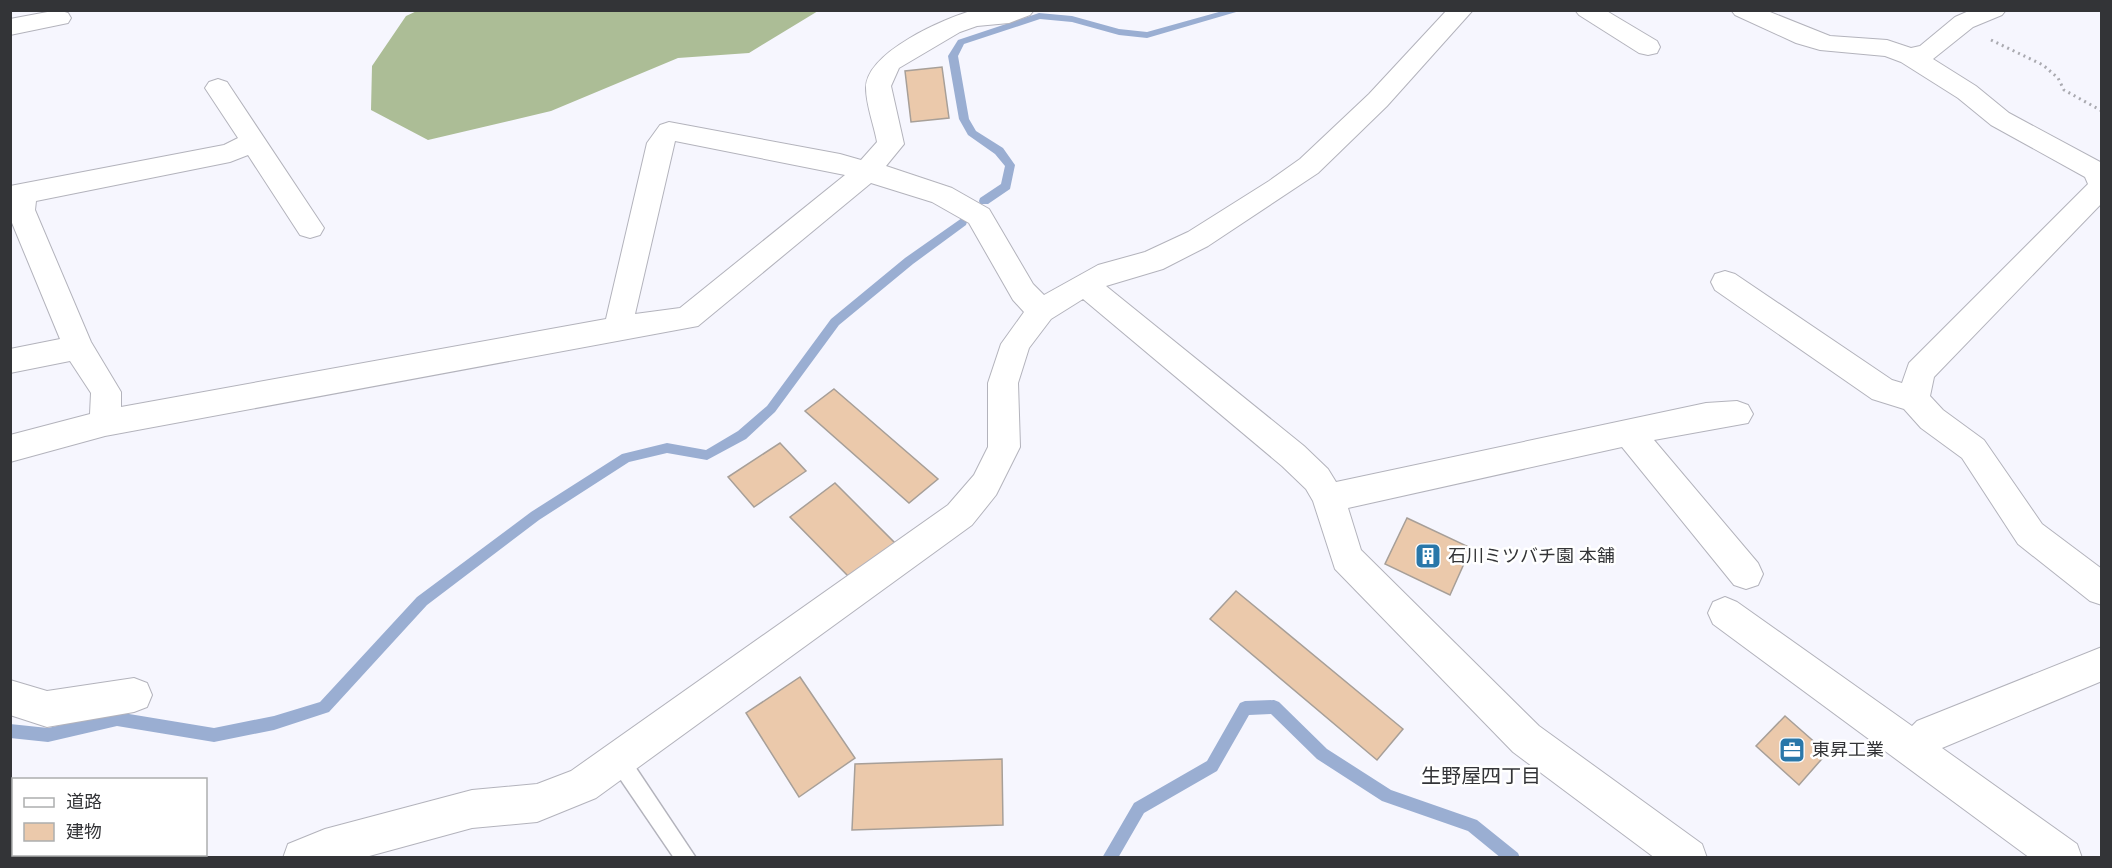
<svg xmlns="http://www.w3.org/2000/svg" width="2112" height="868" viewBox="0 0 2112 868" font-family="Arial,'Noto Sans JP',sans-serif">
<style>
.forest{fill:#acbd96}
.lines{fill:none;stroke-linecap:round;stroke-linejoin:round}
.stream{fill:#9aaed2;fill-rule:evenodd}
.building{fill:#ebc9ab;stroke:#a79f98;stroke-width:1.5}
.lane-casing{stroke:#b3b3bc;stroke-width:3}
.street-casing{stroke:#b3b3bc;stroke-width:2}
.path{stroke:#aaaab0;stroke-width:3;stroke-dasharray:2 4;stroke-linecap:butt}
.lane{fill:#fff;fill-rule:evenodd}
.street{fill:#fff;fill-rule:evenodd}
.labels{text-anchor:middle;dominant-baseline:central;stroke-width:5;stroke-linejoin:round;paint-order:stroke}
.poi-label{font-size:18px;fill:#333437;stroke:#fff;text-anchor:start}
.neighbourhood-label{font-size:20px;fill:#333437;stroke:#fff}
</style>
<rect width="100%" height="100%" fill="#f6f6fe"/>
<polygon class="forest" points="419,10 818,10 818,11 749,53 678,58 551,111 428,140 371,110 372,66 406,16"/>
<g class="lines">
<g class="stream">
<polygon points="1226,10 1243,10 1147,38 1119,35 1072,22 1040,19 964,44 958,56 969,119 976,131 1003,148 1015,165 1010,189 988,204 980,204 979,201 980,198 1001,184 1005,166 995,154 968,135 959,119 948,56 958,40 1039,13 1072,16 1119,29 1147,32"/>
<polygon points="962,218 966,219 967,222 966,225 913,264 839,325 775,412 746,439 707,460 667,453 629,462 539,520 427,605 329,712 274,730 214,742 117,726 48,742 10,738 10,724 48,728 117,712 214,728 274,716 320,702 417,597 531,512 622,454 667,443 706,450 738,431 767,406 831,319 905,258"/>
<polygon points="1274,700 1279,702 1327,749 1391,790 1477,820 1518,853 1520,858 1501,858 1468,831 1382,801 1317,759 1271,714 1249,715 1217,771 1144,813 1118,858 1102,858 1134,803 1207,761 1240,703 1245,701"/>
</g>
</g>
<g class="building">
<polygon points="942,67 949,118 911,122 905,71"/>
<polygon points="834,389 938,479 909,503 805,411"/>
<polygon points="780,443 806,471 754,507 728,477"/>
<polygon points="835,483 895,543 850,578 790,517"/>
<polygon points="1407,518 1471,548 1450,595 1385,564"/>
<polygon points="1236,591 1403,729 1377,760 1210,619"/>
<polygon points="800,677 855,758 799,797 746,713"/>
<polygon points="1785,716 1827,753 1799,785 1756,746"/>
<polygon points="1002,759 1003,825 852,830 855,764"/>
</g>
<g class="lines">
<g class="lane-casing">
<polygon id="lane" points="619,750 626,753 696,858 674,858 612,767 609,760 612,753"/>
</g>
<g class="street-casing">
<g id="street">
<polygon points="58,10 68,13 71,18 68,23 10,35 10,19"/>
<path d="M974,10H1034L1030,15L1009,23L977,26L960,32L899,68L891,86L904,144L886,166L952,188L989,209L1033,284L1044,295L1098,265L1145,252L1188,232L1269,181L1300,159L1369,94L1447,10H1473L1387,106L1318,173L1208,246L1163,269L1106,286L1304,446L1328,469L1336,482L1706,403L1737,401L1748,405L1753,414L1748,423L1654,440L1758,563L1763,574L1758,585L1746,589L1734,585L1622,447L1348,508L1361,550L1539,726L1702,844L1707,858H1655L1513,752L1335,569L1313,501L1306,489L1282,466L1083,299L1051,319L1029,348L1018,383L1020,447L996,495L972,525L596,798L537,822L472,828L362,858H283L288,844L325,829L472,790L537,784L571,771L948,505L974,475L988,447V383L1001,344L1024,312L1013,300L969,223L932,202L871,183L698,326L105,436L10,462V435L90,414L91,393L70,361L10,373V349L60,339L10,218V186L224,145L238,138L205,88L209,82L218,79L227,82L324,228L320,235L310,238L300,235L248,155L230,162L36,201L35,210L91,342L121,392V407L606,319L647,143L660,125L669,122L840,154L861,160L877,142C874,125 866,105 866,88C866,52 945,18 974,10ZM675,141L845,175L680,308L635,314Z"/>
<polygon points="1575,10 1605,10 1657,41 1660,47 1657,53 1648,55 1639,53 1579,15"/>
<polygon points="1731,10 1765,10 1830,36 1887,40 1911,48 1920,46 1955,17 1971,10 2006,10 2002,15 1973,27 1933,59 1976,86 2009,113 2102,163 2102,203 1934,377 1930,396 1943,410 1984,440 2042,524 2102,569 2102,605 2090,601 2018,544 1962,458 1921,428 1904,409 1872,399 1715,290 1711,282 1715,274 1725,271 1735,274 1892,380 1902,383 1909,363 2088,184 2085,177 1991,125 1958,98 1901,62 1885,56 1820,50 1796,43 1735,15"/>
<polygon points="1725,597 1737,602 1912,726 1917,721 2102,647 2102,681 1942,748 2077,844 2082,858 2030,858 1713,624 1708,613 1713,602"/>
<polygon points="134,678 147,683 152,695 147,707 134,712 47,727 10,715 10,680 47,691"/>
</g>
</g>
<polyline class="path" points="1991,40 2043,65 2058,78 2064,90 2102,111"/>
<use href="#lane" class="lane"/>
<use href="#street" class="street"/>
</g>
<defs>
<g id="building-square" transform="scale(1.35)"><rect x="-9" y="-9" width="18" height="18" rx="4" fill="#2977a9" stroke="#fff"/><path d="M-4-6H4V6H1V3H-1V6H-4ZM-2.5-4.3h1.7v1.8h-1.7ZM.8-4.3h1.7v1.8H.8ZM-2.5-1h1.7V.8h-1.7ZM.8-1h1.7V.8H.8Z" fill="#fff"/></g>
<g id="office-square" transform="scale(1.35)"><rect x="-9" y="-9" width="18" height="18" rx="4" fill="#2977a9" stroke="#fff"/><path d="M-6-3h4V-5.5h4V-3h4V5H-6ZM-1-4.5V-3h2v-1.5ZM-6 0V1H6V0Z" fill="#fff"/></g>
</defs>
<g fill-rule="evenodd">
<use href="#building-square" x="1428" y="556"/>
<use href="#office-square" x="1792" y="750"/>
</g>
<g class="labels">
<g class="poi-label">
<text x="1448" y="556">石川ミツバチ園 本舗</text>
<text x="1812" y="750">東昇工業</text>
</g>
<g class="neighbourhood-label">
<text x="1481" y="776">生野屋四丁目</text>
</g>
</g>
<rect width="2112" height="868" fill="none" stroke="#333437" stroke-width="24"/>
<rect x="12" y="778" width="195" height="78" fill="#ffffff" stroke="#adaeaf" stroke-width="1.5"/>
<rect x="24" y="798" width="30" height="9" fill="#ffffff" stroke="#adaeaf" stroke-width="1.5"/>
<text x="66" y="808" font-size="18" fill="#333437">道路</text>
<rect x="24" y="823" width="30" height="18" fill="#ebc9ab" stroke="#adaeaf" stroke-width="1.5"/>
<text x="66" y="838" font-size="18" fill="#333437">建物</text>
</svg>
